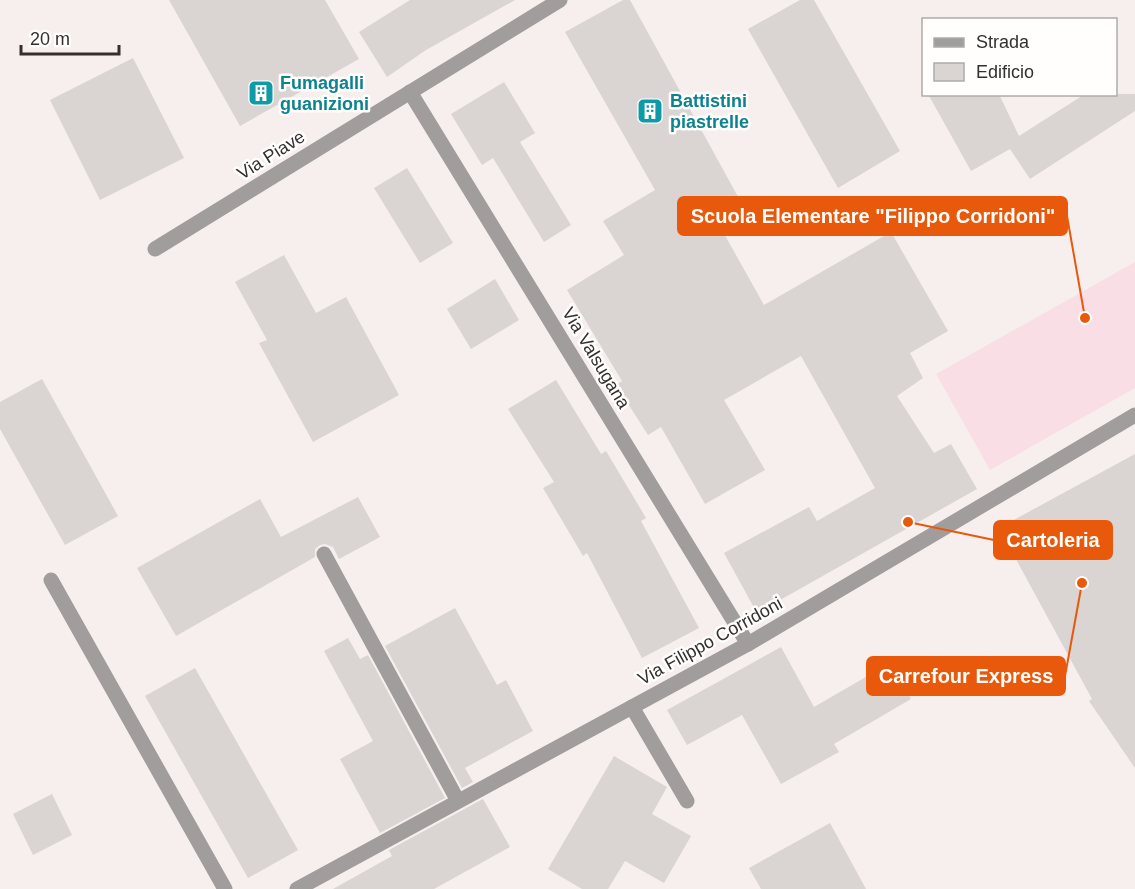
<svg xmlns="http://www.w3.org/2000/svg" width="1135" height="889" viewBox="0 0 1135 889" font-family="Arial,sans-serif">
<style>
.education{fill:#f9dfe5}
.building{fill:#dad4d2}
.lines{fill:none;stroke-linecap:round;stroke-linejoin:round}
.minor{stroke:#a09d9c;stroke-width:15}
.labels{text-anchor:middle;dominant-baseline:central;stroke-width:5;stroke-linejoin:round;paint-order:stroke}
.culture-label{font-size:18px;font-weight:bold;fill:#0d838f;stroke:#fffefd;text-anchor:start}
.street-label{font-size:18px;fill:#33302f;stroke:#fffefd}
.leader{fill:none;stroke:#e8590c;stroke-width:2}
.callout-dot{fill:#e8590c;stroke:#fffefd;stroke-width:2}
.callout{fill:#e8590c;stroke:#e8590c;stroke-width:2}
.callout-label{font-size:20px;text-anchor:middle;font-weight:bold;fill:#fff}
</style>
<rect width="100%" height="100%" fill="#f6efed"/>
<polygon class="education" points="1135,262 1135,388 990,470 936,374"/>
<g class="building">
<polygon points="169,0 325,0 359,59 240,126"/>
<polygon points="410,0 515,0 426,50 387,77 359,32"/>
<polygon points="623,0 630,0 748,215 722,230 764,305 891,232 948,331 910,353 923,378 897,396 934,453 951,444 977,489 757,613 724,553 809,507 817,521 875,488 801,356 724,400 765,470 705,504 661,427 648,435 616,385 622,381 567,290 624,255 603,221 655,190 565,32"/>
<polygon points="800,0 814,0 900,151 838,188 748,29"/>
<polygon points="133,58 184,158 100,200 50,100"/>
<polygon points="504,82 535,133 520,142 571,225 544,242 493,158 482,165 451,114"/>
<polygon points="928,94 999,94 1019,136 1085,94 1135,94 1135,111 1030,179 1010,149 971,171"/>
<polygon points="407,168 453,243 420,263 374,188"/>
<polygon points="284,255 316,313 346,297 399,395 313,442 259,343 267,340 235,282"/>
<polygon points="495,279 519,320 471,349 447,309"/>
<polygon points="42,379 118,516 65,545 0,429 0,402"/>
<polygon points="556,380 601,454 606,451 646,518 641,521 699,628 642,658 587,553 583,556 543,488 554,482 508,409"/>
<polygon points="1135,454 1135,768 1089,701 1092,699 999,528"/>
<polygon points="358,497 380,537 339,559 333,547 325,544 320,545 315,549 315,557 176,636 137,568 260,499 281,537"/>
<polygon points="455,608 497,685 506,680 533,731 465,768 473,782 462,788 385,646"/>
<polygon points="348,638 360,659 368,655 445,798 380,833 340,759 373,741 324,651"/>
<polygon points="781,647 814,707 890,663 911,699 834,744 839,752 781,784 742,715 687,745 667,710"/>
<polygon points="195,668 298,850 248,878 145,696"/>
<polygon points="614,756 667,787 652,814 691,836 664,883 625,861 608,889 582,889 548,869"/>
<polygon points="52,794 72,835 33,855 13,814"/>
<polygon points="483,799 510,847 434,889 333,889 392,856 389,850"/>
<polygon points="830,823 866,889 761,889 749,868"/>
</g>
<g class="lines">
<g class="minor">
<polyline points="410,92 748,644"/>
<polyline points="155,249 560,0"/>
<polyline points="324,554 458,801"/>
<polyline points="51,580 225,889"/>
<polyline points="632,707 687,801"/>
<polyline points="297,889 748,644 1135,415"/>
</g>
</g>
<defs>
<g id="building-square" transform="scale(1.35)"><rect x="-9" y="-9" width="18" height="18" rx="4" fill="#0f9aa8" stroke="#fffefd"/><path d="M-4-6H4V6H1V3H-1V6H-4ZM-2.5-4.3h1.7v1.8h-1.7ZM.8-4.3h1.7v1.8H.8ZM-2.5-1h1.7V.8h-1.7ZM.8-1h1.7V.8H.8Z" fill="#fff"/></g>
</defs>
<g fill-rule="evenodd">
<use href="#building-square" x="261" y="93"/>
<use href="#building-square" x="650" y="111"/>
</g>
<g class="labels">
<g class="culture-label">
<text x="280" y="83">Fumagalli<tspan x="280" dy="21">guanizioni</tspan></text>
<text x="670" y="101">Battistini<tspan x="670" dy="21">piastrelle</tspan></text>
</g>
<g class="street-label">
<text transform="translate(271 155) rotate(-32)">Via Piave</text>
<text transform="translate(596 358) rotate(59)">Via Valsugana</text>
<text transform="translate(710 641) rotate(-29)">Via Filippo Corridoni</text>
</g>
</g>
<path class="leader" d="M1085 318L1067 216M908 522L994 540M1082 583L1065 676"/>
<g class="callout-dot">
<circle cx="1085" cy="318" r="6"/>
<circle cx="908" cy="522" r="6"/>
<circle cx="1082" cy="583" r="6"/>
</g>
<g class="callout">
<rect x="678" y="197" width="389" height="38" rx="6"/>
<rect x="994" y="521" width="118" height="38" rx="6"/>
<rect x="867" y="657" width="198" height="38" rx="6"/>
</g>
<g class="callout-label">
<text x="873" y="223">Scuola Elementare "Filippo Corridoni"</text>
<text x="1053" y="547">Cartoleria</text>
<text x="966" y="683">Carrefour Express</text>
</g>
<rect x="922" y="18" width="195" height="78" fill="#fffefd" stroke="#adacab" stroke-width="1.5"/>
<rect x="934" y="38" width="30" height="9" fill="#a09d9c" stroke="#adacab" stroke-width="1.5"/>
<text x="976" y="48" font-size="18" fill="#33302f">Strada</text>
<rect x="934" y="63" width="30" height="18" fill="#dad4d2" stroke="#adacab" stroke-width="1.5"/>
<text x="976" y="78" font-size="18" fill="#33302f">Edificio</text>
<path d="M21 45v9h98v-9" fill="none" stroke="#33302f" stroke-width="3"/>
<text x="30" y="45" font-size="18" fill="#33302f" stroke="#fffefd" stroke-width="4.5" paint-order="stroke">20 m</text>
</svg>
